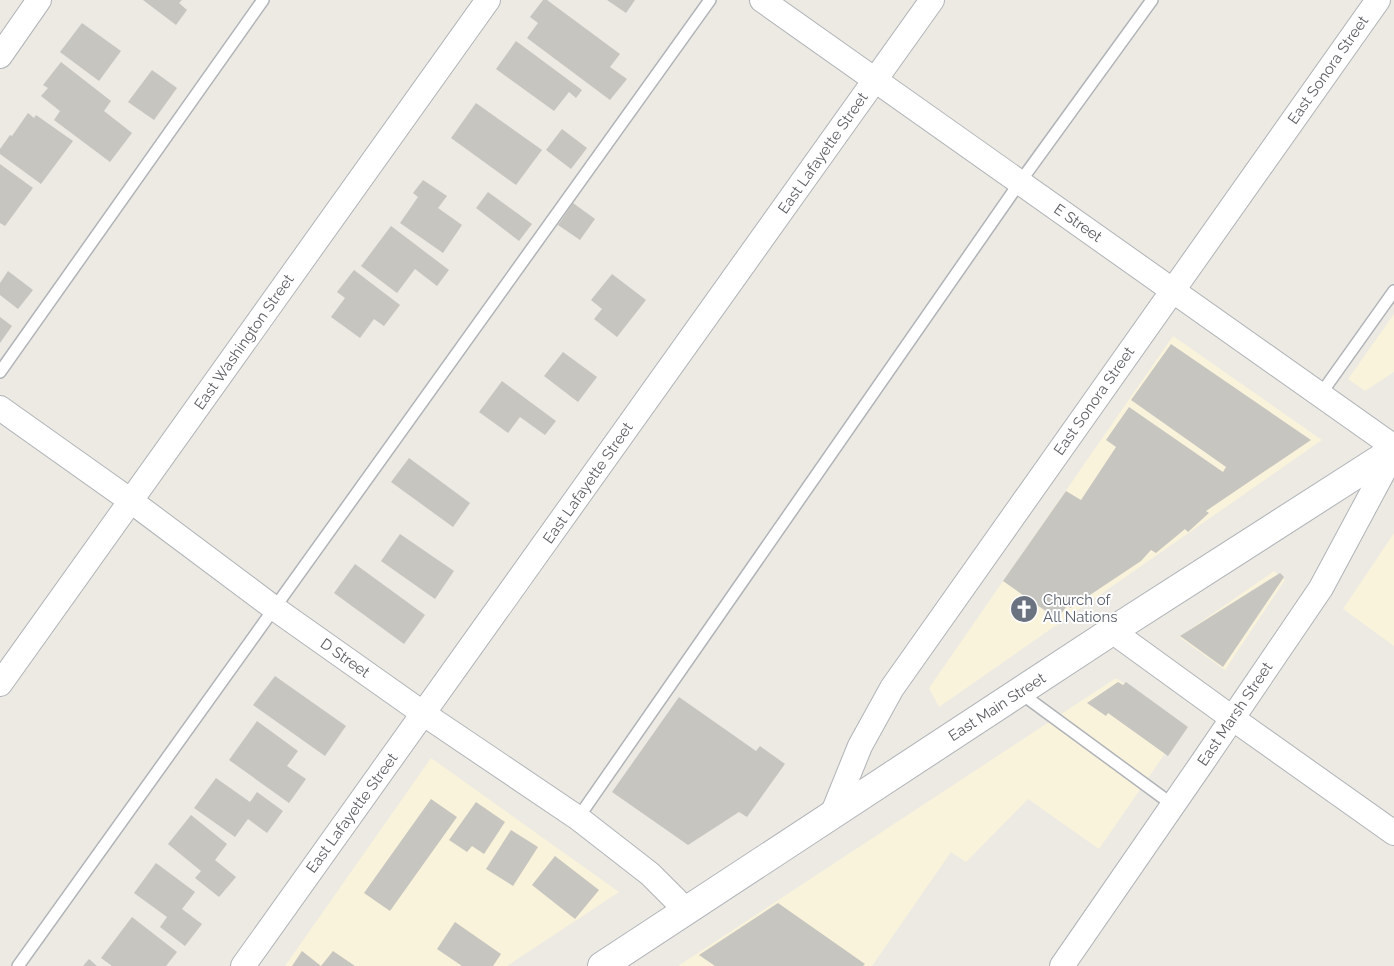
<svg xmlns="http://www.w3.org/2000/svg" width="1394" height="966" viewBox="0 0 1394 966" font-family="Raleway,sans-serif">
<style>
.commercial{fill:#f9f3db}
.building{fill:#c7c5c0}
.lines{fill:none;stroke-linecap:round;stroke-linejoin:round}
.lane-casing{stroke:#b0b3b7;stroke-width:14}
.street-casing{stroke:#b0b3b7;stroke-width:26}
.secondary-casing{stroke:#afb2b7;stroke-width:30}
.lane{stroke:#fff;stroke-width:11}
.street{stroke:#fff;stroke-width:24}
.secondary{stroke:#fff;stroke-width:28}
.labels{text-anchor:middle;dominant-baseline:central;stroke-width:4;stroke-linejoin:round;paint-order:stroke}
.street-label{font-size:15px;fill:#5b5e62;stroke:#fff}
.worship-label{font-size:15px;fill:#5b616d;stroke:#fff;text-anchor:start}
</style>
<rect width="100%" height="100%" fill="#eceae3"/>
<g class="commercial">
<polygon points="1394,314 1394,372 1365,391 1348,379"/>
<polygon points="1173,336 1322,440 939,707 929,688"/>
<polygon points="1394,533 1394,646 1343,609"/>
<polygon points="1274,571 1285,580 1225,670 1179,637"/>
<polygon points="1116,678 1184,726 1099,849 1028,799 966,862 951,852 872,966 678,966"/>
<polygon points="431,758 619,892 507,966 285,966"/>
</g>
<g class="building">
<polygon points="143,0 182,0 179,3 187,10 176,25"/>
<polygon points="543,0 547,0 620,54 610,67 627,79 610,100 527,38 538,23 530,17"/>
<polygon points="607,0 635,0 626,13"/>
<polygon points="82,23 121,51 99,81 60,52"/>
<polygon points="516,41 582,90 576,98 569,92 554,111 496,69"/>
<polygon points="61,62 111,101 104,111 132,133 110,162 54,120 60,111 41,96 48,88 43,85"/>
<polygon points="152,70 177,88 154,120 128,102"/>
<polygon points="476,103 542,150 516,185 451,138"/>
<polygon points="28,113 34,118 36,115 73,141 41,184 0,154 0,149 10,135 12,136"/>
<polygon points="562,129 587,148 571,169 546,150"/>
<polygon points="0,164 33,188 5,226 0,223"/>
<polygon points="423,180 447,196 438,208 462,225 443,253 400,223 418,197 413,193"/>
<polygon points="488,192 532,224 519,241 476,208"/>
<polygon points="573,203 595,219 580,240 558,225"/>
<polygon points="391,226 449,270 437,286 415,269 397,293 361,266"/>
<polygon points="354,270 400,305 384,326 374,319 360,338 331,317 345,298 337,292"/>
<polygon points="8,271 33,290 18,309 0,295 0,283"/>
<polygon points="612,274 646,300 617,337 594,319 602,309 591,300"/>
<polygon points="0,317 12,326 0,343"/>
<polygon points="1171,344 1311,440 1206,511 1209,513 1188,532 1185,529 1156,553 1151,550 1141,561 1084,599 1081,594 1071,608 1067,606 1057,619 1003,581 1066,491 1081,500 1116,447 1106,440 1129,407 1223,472 1226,467 1131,400"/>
<polygon points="563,352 597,377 578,402 544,376"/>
<polygon points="502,381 556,421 545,435 520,417 508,433 479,412"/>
<polygon points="409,458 470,503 453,527 391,482"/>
<polygon points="400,534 454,571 435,599 381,561"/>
<polygon points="355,564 425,615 404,644 334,593"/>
<polygon points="1280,573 1284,577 1223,667 1180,636"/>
<polygon points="275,676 346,726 325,756 253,705"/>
<polygon points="1118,682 1123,685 1126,682 1188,727 1168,756 1108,713 1106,716 1087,703"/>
<polygon points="679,697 756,751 760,746 785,764 747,817 739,812 688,845 612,792"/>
<polygon points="257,721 298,751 287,766 306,779 289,803 229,760"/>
<polygon points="216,778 250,802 257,792 283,811 267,833 248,819 235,837 194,808"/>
<polygon points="431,799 457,817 390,911 364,893"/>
<polygon points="476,802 505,822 484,854 472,846 467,852 449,840"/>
<polygon points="191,815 227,844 215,860 236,877 219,897 195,878 201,871 168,844"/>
<polygon points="511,830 538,847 513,886 486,869"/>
<polygon points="555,856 599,890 575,919 532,885"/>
<polygon points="156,863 195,892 182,909 202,924 185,946 160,927 167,917 134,893"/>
<polygon points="778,903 865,964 863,966 715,966 699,955"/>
<polygon points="132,917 177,952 166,966 112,966 101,958"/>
<polygon points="455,922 501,954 493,966 462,966 437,949"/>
<polygon points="302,951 321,966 333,951 355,966 292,966"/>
<polygon points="89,959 97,966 83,966"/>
</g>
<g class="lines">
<g class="lane-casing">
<g id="lane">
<polyline points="0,372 263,0"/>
<polyline points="1320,395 1394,291"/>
<polyline points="1019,692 1173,805"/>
<polyline points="578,818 1020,182 1152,0"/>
<polyline points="18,966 710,0"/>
</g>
</g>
<g class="street-casing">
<g id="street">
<polyline points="762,0 1394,447"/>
<polyline points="0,56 39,0"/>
<polyline points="0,408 131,501 274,608 424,714 578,818 650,874 686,910"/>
<polyline points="1112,631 1232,718 1394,833"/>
<polyline points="0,684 488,0"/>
<polyline points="832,815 860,746 892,688 1378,0"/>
<polyline points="243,966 932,0"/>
<polyline points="1062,966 1202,763 1321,588 1394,452"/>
</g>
</g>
<g class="secondary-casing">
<polyline id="secondary" points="602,966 1112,631 1394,450"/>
</g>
<use href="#lane" class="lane"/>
<use href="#street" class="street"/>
<use href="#secondary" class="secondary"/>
</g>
<defs>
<g id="church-disc" transform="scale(1.4375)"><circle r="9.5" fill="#6b7280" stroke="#fff"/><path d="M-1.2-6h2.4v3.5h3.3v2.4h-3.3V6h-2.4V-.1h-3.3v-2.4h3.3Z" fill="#fff"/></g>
</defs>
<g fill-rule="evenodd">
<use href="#church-disc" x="1024" y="609"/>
</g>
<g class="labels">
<g class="street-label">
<text transform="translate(1328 70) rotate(-55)">East Sonora Street</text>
<text transform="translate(823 153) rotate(-55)">East Lafayette Street</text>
<text transform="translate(1078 223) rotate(35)">E Street</text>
<text transform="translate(244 342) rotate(-55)">East Washington Street</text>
<text transform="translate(1094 401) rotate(-55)">East Sonora Street</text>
<text transform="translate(588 483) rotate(-55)">East Lafayette Street</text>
<text transform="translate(345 658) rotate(35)">D Street</text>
<text transform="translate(997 707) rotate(-33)">East Main Street</text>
<text transform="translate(1235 714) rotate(-56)">East Marsh Street</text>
<text transform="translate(352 813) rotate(-54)">East Lafayette Street</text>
</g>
<g class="worship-label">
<text x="1043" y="600">Church of<tspan x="1043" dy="17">All Nations</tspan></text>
</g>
</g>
</svg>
